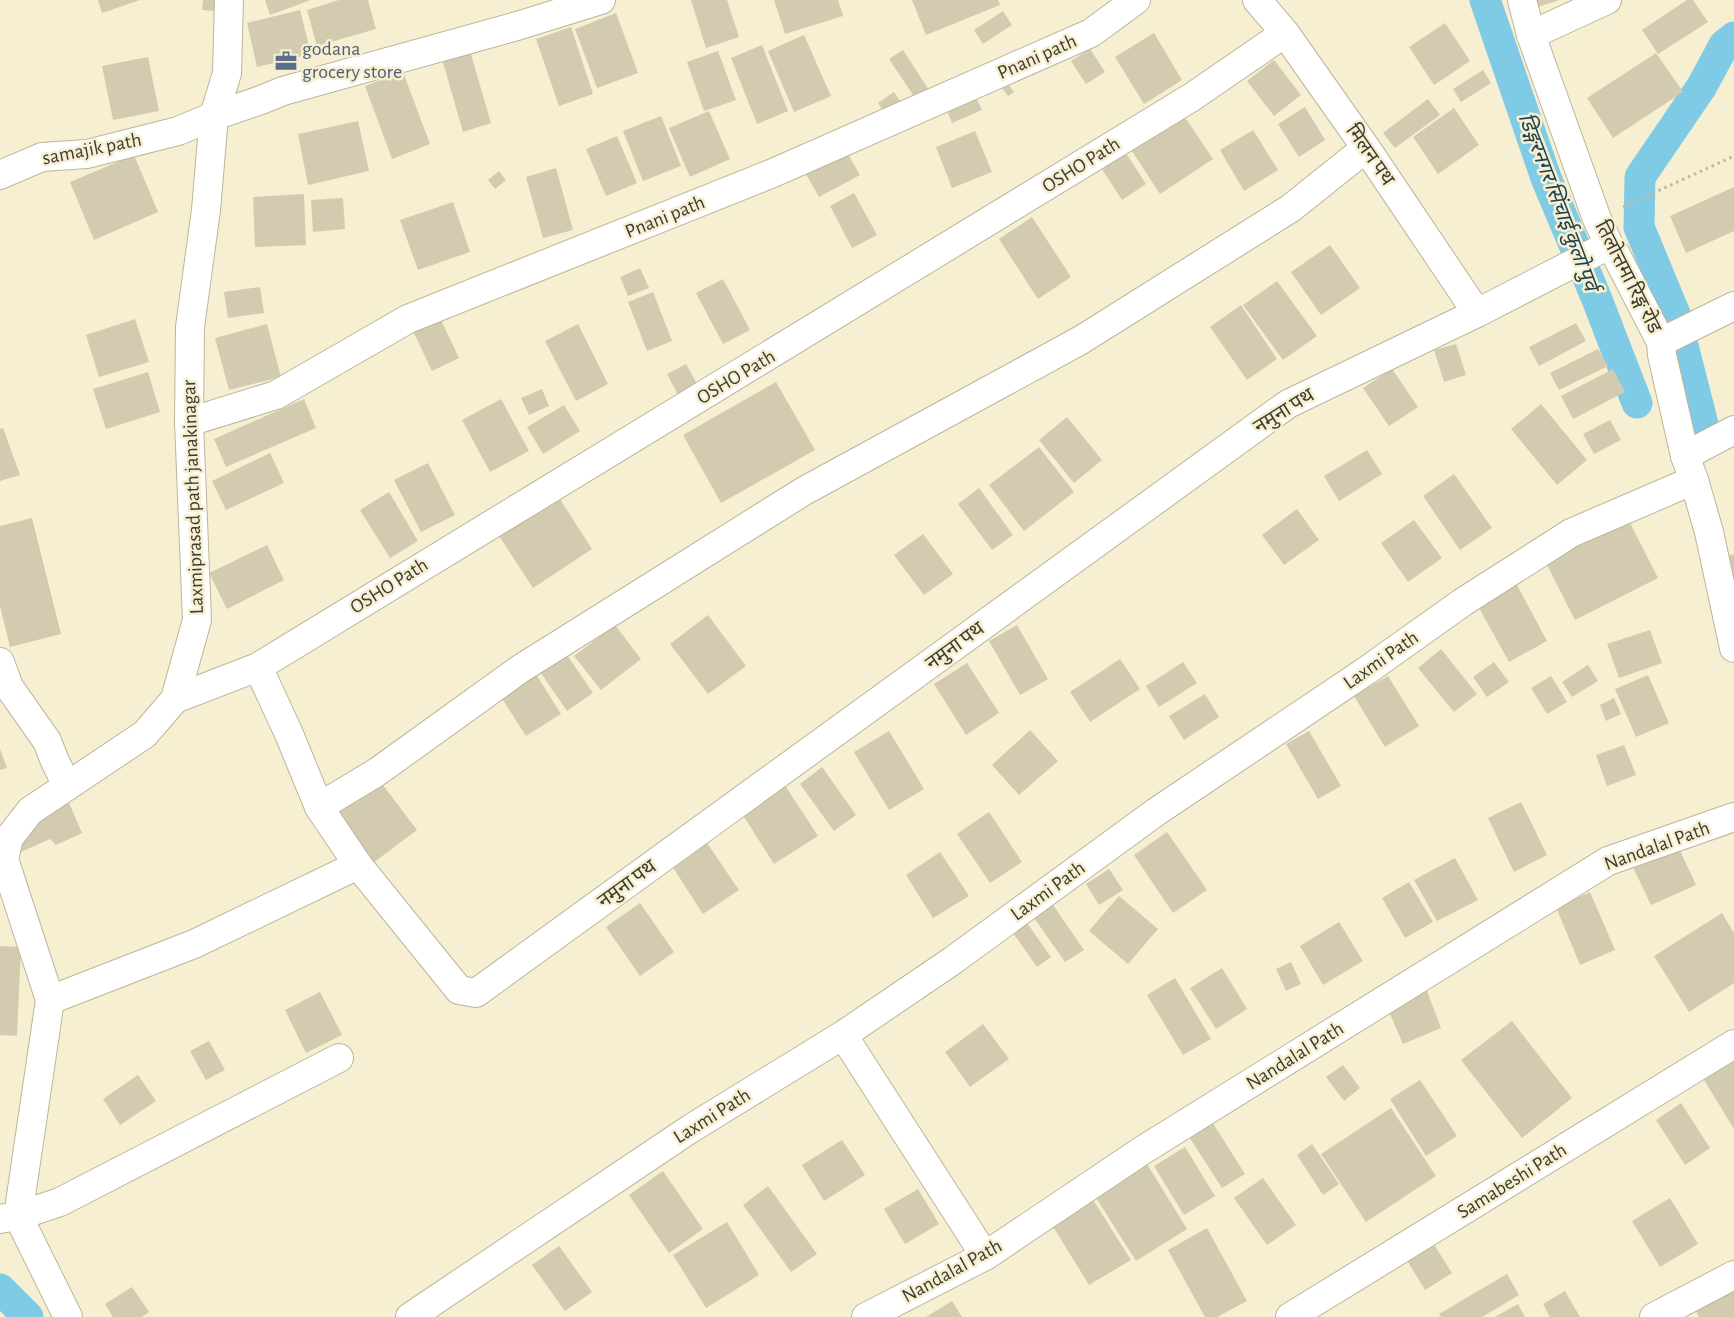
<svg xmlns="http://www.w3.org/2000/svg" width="1734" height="1317" viewBox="0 0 1734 1317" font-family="'Alegreya Sans','Noto Sans Devanagari',sans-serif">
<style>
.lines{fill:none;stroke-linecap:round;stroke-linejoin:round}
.canal{stroke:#7fcbe6;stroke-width:31}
.building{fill:#d3cbaf}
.minor-casing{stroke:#bdb59a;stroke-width:30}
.tertiary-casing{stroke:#bdb59a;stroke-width:30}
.path{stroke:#bfb8a1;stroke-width:3;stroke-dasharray:2.5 4;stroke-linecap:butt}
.minor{stroke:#fff;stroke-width:28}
.tertiary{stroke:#fff;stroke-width:28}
.labels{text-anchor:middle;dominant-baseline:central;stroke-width:5;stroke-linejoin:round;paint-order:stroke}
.service-label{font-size:20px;fill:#4e5e75;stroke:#f7efd2;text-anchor:start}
.street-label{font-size:20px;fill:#3e3b30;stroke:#f7efd2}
.water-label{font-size:21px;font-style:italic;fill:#1e424e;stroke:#f7efd2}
</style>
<rect width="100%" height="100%" fill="#f7efd2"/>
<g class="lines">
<g class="canal">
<polyline points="1485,0 1546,178 1596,297 1637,403"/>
<polyline points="1706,436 1675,314 1639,227 1640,177 1702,86 1724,45 1734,37"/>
<polyline points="0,1289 28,1317"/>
</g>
</g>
<g class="building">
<polygon points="98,0 140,0 102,13"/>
<polygon points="203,0 215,0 214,11 202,10"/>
<polygon points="265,0 311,0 270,15"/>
<polygon points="339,0 368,0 376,29 317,46 307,10"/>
<polygon points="691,0 727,0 739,37 706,48"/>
<polygon points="774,0 838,0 843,16 785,34"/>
<polygon points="912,0 998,0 1000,5 926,35"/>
<polygon points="1536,0 1559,0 1538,7"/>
<polygon points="1687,0 1693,0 1708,22 1658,54 1642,30"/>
<polygon points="300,10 311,54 257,67 247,23"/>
<polygon points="1003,11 1012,25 983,44 974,30"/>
<polygon points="616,13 638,73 597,88 575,29"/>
<polygon points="1445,23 1470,61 1434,85 1409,47"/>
<polygon points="571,27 593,94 559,106 536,39"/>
<polygon points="1154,33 1182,80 1144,104 1115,57"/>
<polygon points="804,35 831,96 794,112 768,51"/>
<polygon points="762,45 788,111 757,124 731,58"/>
<polygon points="1090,49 1105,72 1086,84 1071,61"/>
<polygon points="903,50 929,90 915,98 889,59"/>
<polygon points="470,51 491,123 463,132 442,59"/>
<polygon points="718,51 736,100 704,111 687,62"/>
<polygon points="1656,53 1683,92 1613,138 1587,98"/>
<polygon points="148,57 159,111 113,120 102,66"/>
<polygon points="1274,60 1301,95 1274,116 1247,81"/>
<polygon points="1483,70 1491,83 1461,102 1453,89"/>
<polygon points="403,72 430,144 392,159 365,86"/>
<polygon points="1008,84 1014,92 1008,96 1002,88"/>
<polygon points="894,92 900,101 884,112 878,103"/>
<polygon points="975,95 982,110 952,123 946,108"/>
<polygon points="1428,99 1440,115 1395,148 1383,133"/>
<polygon points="1305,107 1325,140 1299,157 1278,124"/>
<polygon points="1454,108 1479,145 1438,174 1413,137"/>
<polygon points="709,111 730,159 690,177 669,128"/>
<polygon points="1182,113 1213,159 1160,194 1130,148"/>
<polygon points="661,116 681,166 643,181 623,131"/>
<polygon points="358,121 369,171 308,185 298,134"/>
<polygon points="1253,130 1278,170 1244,191 1220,150"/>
<polygon points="975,131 992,172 952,188 936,147"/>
<polygon points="617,136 637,183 606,196 586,149"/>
<polygon points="844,147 860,175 819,197 803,169"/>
<polygon points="1122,147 1146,184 1122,200 1098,163"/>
<polygon points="134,155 158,212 94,240 70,182"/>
<polygon points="556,168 573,230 543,238 526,177"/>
<polygon points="499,171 506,180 495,189 488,180"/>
<polygon points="1734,187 1734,231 1686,253 1670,216"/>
<polygon points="854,193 877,235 852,248 830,206"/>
<polygon points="304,194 306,245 255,247 253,197"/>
<polygon points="343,198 345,229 313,232 311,200"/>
<polygon points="453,202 470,252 418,270 400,220"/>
<polygon points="1032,217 1071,277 1038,299 999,239"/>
<polygon points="1330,245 1360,288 1321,315 1291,272"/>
<polygon points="640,268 649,288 628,296 620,277"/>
<polygon points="723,279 750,330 723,344 696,293"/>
<polygon points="1277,281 1317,336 1283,360 1243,305"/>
<polygon points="260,287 264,313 228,318 224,292"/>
<polygon points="653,292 672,341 647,351 628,302"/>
<polygon points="1241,305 1277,359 1247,380 1210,327"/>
<polygon points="440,318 459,358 432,371 413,331"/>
<polygon points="135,319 149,362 99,377 86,335"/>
<polygon points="1576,323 1586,341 1539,366 1529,347"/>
<polygon points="267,324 281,377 229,390 215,338"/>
<polygon points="578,324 608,384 576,401 545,341"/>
<polygon points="1456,344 1466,375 1444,382 1434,350"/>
<polygon points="1598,349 1608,366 1559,390 1550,373"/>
<polygon points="686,364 697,384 678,395 667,374"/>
<polygon points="1392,369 1418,407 1389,426 1363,388"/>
<polygon points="1613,369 1625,392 1573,419 1561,396"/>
<polygon points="148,372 160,412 106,429 93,389"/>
<polygon points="776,382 815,450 721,503 683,435"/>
<polygon points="542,389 549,406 529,415 521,398"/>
<polygon points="304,399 316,428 226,467 214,439"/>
<polygon points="501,399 529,451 490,472 462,420"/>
<polygon points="1541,404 1587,460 1557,485 1511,429"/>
<polygon points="564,405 580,431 543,454 527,427"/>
<polygon points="1067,417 1102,460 1074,483 1039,440"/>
<polygon points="1610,420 1621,440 1594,454 1583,434"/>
<polygon points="3,428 20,475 0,481 0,429"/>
<polygon points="1039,447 1074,492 1024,531 989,485"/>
<polygon points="1367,450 1382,474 1339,501 1324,476"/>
<polygon points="270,453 284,483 226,510 212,481"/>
<polygon points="428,463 455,515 421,532 394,480"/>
<polygon points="1454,474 1492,528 1460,550 1423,496"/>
<polygon points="979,488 1013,535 992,550 958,504"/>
<polygon points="389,492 418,541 390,558 360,510"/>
<polygon points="556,493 592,549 533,588 497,533"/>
<polygon points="1297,509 1319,540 1284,565 1262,535"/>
<polygon points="1627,517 1658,578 1575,620 1544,559"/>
<polygon points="32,518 61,634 10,647 0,606 0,526"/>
<polygon points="1414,520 1442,558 1408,582 1381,543"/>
<polygon points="923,534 953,574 924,595 894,555"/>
<polygon points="267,545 284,580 227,609 209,573"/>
<polygon points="1734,554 1734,583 1733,583 1726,556"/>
<polygon points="1517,585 1547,641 1509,662 1478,606"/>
<polygon points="708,615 746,666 708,694 670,644"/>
<polygon points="615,625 641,659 601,690 574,656"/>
<polygon points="1017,625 1048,679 1020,695 989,641"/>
<polygon points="1650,630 1662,663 1619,678 1607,644"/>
<polygon points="1441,649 1477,694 1454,712 1418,668"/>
<polygon points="567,655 593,693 567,711 541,673"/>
<polygon points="1120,659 1140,689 1090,722 1070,692"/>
<polygon points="1183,662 1197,683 1159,707 1146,686"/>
<polygon points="1494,662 1509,682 1487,697 1473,677"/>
<polygon points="967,663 999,713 966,735 934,684"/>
<polygon points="1588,665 1598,681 1572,697 1562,682"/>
<polygon points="534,671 561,714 526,736 499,694"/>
<polygon points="1648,675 1669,723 1636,737 1615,689"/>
<polygon points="1388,676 1419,726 1385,747 1354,696"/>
<polygon points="1551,676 1567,702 1547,714 1531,688"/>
<polygon points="1205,694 1219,717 1184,740 1169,716"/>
<polygon points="1614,698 1621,714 1606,721 1600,705"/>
<polygon points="1030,730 1058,761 1019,795 992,765"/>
<polygon points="889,731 924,789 889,810 854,752"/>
<polygon points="1309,731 1341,786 1318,799 1286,744"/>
<polygon points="1624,745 1636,775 1607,786 1596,755"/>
<polygon points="0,749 7,768 0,770"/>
<polygon points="822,767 856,815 834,831 800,784"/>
<polygon points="379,780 417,830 369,866 332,815"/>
<polygon points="784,784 818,836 774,864 741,812"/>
<polygon points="1521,802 1547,855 1514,872 1488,818"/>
<polygon points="69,803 82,833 56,845 50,839 21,852 16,841 32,820"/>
<polygon points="989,812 1022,862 990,883 957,834"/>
<polygon points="1167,832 1207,890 1173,913 1134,855"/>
<polygon points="707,843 739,890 703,914 672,866"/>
<polygon points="1677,844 1696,885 1651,905 1632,865"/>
<polygon points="940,852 969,896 933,918 906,875"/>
<polygon points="1455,858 1478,900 1437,921 1414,880"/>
<polygon points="1109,869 1123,890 1099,905 1086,884"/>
<polygon points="1409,882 1433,922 1405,938 1382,898"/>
<polygon points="1590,892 1615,950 1580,965 1556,907"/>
<polygon points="1119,896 1158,929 1128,964 1089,931"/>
<polygon points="1051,902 1084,950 1065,962 1032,915"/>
<polygon points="640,903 674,952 640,976 606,927"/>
<polygon points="1722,913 1734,933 1734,983 1689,1012 1654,956"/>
<polygon points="1025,920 1051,957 1037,967 1011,930"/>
<polygon points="1339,922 1363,961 1323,985 1300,946"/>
<polygon points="0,946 21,947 17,1036 0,1035"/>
<polygon points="1291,962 1301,984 1286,991 1276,969"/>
<polygon points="1222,968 1247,1009 1216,1029 1190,988"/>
<polygon points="1175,978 1211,1039 1183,1055 1147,995"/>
<polygon points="1427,991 1441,1028 1403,1044 1387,1007"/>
<polygon points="320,992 342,1035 306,1053 285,1010"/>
<polygon points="1512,1021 1572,1098 1522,1138 1461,1060"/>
<polygon points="983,1024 1009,1059 970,1087 945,1052"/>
<polygon points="209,1041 225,1070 206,1080 190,1051"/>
<polygon points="1734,1055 1734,1129 1701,1075"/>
<polygon points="1343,1065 1360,1088 1344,1101 1326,1077"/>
<polygon points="138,1075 156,1101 120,1125 103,1099"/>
<polygon points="1420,1080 1457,1136 1426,1156 1390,1099"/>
<polygon points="1681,1103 1710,1148 1685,1165 1656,1120"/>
<polygon points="1391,1108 1436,1176 1366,1222 1321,1154"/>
<polygon points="1209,1117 1245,1174 1222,1188 1186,1132"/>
<polygon points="842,1140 865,1175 824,1201 802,1165"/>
<polygon points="1312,1144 1339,1184 1323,1195 1297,1155"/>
<polygon points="1185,1147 1215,1196 1184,1215 1154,1166"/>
<polygon points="1147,1164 1187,1229 1136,1261 1095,1196"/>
<polygon points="663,1171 703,1229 669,1253 629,1195"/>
<polygon points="1263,1178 1296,1225 1267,1245 1234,1198"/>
<polygon points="768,1186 817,1254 791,1272 743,1205"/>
<polygon points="918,1189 939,1224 905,1244 884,1209"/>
<polygon points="1090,1195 1131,1260 1089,1285 1049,1220"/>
<polygon points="1670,1198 1698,1244 1660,1267 1632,1221"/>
<polygon points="727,1222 759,1275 706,1308 673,1255"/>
<polygon points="1207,1228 1247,1301 1217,1317 1205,1317 1168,1250"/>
<polygon points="1431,1240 1452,1273 1425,1290 1405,1257"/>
<polygon points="559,1246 592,1292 565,1311 532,1265"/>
<polygon points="1507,1274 1519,1295 1482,1317 1441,1317 1439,1314"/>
<polygon points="132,1287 149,1312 142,1317 113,1317 105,1304"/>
<polygon points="1734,1287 1734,1317 1699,1317 1693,1305"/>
<polygon points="1565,1291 1580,1317 1550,1317 1543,1304"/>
<polygon points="952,1301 962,1317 926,1317"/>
<polygon points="1518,1304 1525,1317 1495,1317"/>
</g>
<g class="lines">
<g class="minor-casing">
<g id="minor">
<polyline points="1257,0 1285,33 1366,148 1477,313"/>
<polyline points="1531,35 1607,0"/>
<polyline points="0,175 42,157 87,154 178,131 214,116 261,100 283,91 517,26 601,0"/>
<polyline points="1661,342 1734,306"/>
<polyline points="189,422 276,395 408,319 773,173 1091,33 1136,0"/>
<polyline points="1685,456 1734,430"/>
<polyline points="0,662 9,687 47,741 54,759 67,786"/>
<polyline points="258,667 289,734 319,807 377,772 520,669 804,491 1081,340 1291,208 1366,148"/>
<polyline points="175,699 258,667 1192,97 1285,33"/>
<polyline points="358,865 459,990 476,993 1288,404 1477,313 1609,245"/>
<polyline points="50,1000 194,944 358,865 319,807"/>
<polyline points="843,1035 985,1256"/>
<polyline points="0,1219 18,1216 50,1000 4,859 9,838 30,811 145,734 175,699 197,620 189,422 190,327 206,210 214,116 227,73 229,0"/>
<polyline points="68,1317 18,1216 60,1202 339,1058"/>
<polyline points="410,1317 690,1129 843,1035 952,961 1156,812 1366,671 1463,602 1571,533 1694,480"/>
<polyline points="866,1317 985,1256 1143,1150 1608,861 1734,817"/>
<polyline points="1290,1317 1734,1044"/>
<polyline points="1654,1317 1734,1275"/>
</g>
</g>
<g class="tertiary-casing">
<polyline id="tertiary" points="1522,0 1531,35 1597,219 1609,245 1615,253 1661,342 1662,355 1685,456 1694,480 1709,532 1734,648"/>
</g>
<polyline class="path" points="1623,207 1734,156"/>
<use href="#minor" class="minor"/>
<use href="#tertiary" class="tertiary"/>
</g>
<defs>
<g id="office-bare" transform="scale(1.725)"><path d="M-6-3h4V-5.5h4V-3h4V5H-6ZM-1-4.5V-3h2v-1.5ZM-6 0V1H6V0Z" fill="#5c6f8a" stroke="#f7efd2" stroke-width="2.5" paint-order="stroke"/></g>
</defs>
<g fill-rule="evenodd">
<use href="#office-bare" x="286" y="61"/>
</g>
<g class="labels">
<g class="service-label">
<text x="302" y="49">godana<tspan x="302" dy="23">grocery store</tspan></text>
</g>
<g class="street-label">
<text transform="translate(1037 57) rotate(-24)">Pnani path</text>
<text transform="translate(92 149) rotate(-11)">samajik path</text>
<text transform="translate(1370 155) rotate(55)">मिलन पथ</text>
<text transform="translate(1081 165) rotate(-32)">OSHO Path</text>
<text transform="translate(665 217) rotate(-22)">Pnani path</text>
<text transform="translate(1628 277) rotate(63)">तिलोत्तमा रिङ्ग रोड</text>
<text transform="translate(736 377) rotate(-31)">OSHO Path</text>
<text transform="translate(1284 411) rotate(-32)">नमुना पथ</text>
<text transform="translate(193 497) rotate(-92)">Laxmiprasad path janakinagar</text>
<text transform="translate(389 586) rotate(-32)">OSHO Path</text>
<text transform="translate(955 646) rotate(-36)">नमुना पथ</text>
<text transform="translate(1381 660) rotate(-35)">Laxmi Path</text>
<text transform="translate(1657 846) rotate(-20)">Nandalal Path</text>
<text transform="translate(627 884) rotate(-36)">नमुना पथ</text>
<text transform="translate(1048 891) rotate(-36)">Laxmi Path</text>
<text transform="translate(1295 1056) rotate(-32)">Nandalal Path</text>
<text transform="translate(712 1116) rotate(-32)">Laxmi Path</text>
<text transform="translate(1512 1181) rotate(-32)">Samabeshi Path</text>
<text transform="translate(952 1271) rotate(-29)">Nandalal Path</text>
</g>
<g class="water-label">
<text transform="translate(1558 202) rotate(69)">डिङ्गरनगर सिंचाई कुलो पुर्व</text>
</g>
</g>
</svg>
